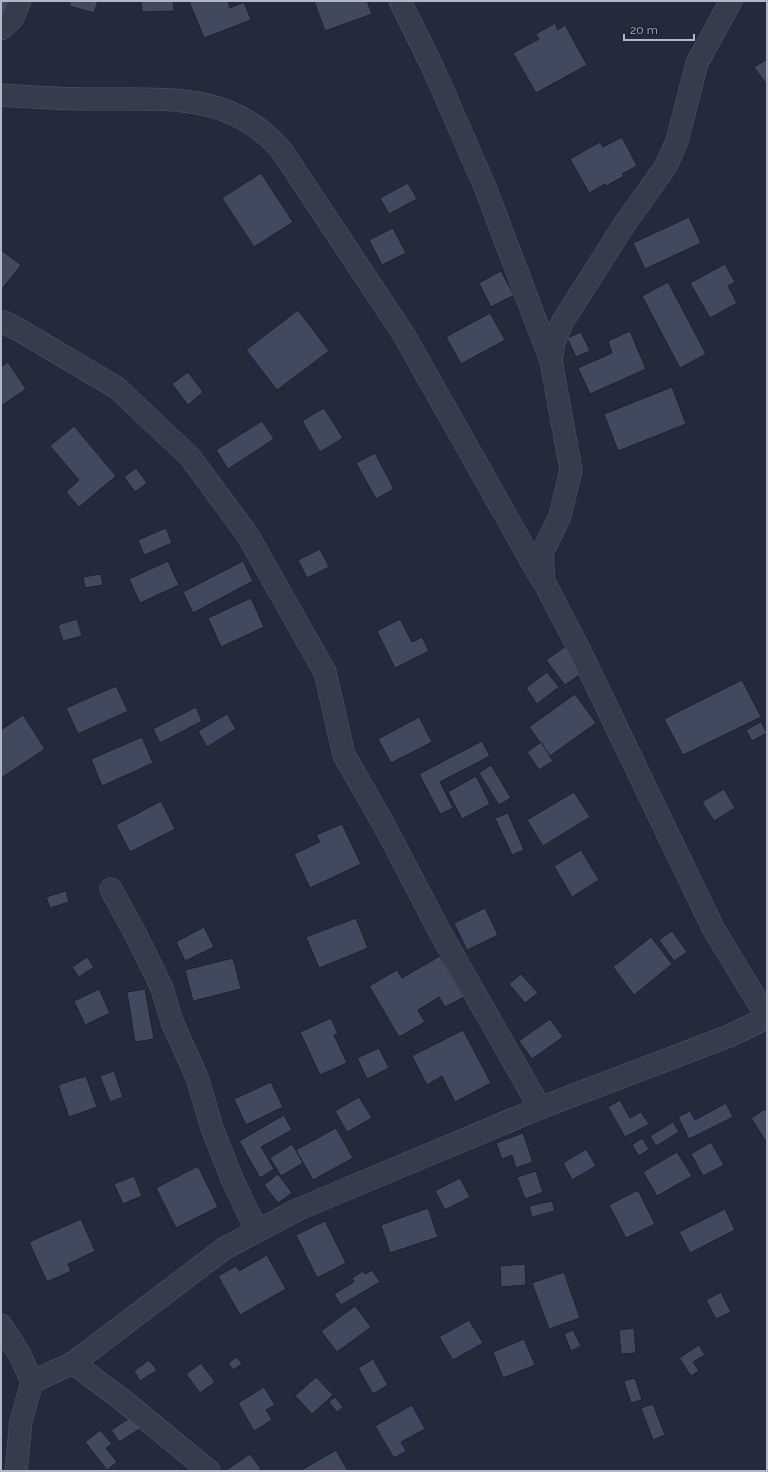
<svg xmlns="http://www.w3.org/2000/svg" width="768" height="1472" viewBox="0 0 768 1472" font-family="Raleway,sans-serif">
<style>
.building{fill:#41495e;stroke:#1d2333}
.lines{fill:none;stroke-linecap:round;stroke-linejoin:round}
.street-casing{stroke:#515767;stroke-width:23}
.street{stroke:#363c4c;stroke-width:22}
</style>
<rect width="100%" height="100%" fill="#222a3c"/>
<g class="building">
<polygon points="1,1 11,1 1,17"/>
<polygon points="71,1 98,1 94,13 69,6"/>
<polygon points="141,1 173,1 174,11 142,12"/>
<polygon points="189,1 228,1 230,8 244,2 251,20 204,38"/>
<polygon points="314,1 367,1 372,14 325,31"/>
<polygon points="555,23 558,30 565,25 587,65 536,93 513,53 539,39 536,34"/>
<polygon points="766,60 767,62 766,84 754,67"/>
<polygon points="622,137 637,166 622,174 624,176 606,186 605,184 589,193 570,159 600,142 603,147"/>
<polygon points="261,173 293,222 254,247 222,198"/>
<polygon points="408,183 417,199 389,214 380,198"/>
<polygon points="689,217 701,243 645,269 633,243"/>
<polygon points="393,228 406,253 382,265 369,240"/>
<polygon points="1,250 21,265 1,290"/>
<polygon points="725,264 735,282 728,286 737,303 710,318 690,283"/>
<polygon points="501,271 514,295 491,307 479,283"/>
<polygon points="668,282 706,354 680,368 642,296"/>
<polygon points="298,310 329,351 277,390 246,350"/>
<polygon points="490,313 505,340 461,364 446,337"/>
<polygon points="630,331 646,369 590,394 578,368 612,353 608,341"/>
<polygon points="581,332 590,351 576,357 567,338"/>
<polygon points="8,362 26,389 1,406 1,367"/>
<polygon points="188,372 203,392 188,405 172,384"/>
<polygon points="672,387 686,424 618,451 604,414"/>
<polygon points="324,408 343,438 320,452 302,421"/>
<polygon points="262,421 274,439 228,469 216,450"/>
<polygon points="74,426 116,476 79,507 66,492 79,480 50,446"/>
<polygon points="375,453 394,489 376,499 356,463"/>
<polygon points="136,468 147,483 135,492 124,477"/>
<polygon points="166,528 172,543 144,555 138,540"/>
<polygon points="320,549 329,567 307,578 298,560"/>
<polygon points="168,561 179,585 140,603 129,579"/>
<polygon points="243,561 253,581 193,613 183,592"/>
<polygon points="101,574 103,585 85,588 83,577"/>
<polygon points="251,598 264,627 221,647 208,618"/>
<polygon points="77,619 82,636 63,641 58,625"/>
<polygon points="400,619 412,642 422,637 429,651 395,668 377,631"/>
<polygon points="565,647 583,672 565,685 546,660"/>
<polygon points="547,672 559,687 537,704 526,688"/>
<polygon points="742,680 761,717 683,755 664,719"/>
<polygon points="116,686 128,711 78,734 66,708"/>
<polygon points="575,694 596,723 550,756 529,727"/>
<polygon points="196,707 202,721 160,743 153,729"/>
<polygon points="227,714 236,729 207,747 198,731"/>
<polygon points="23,715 45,749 1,778 1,730"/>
<polygon points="419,717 432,742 391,763 378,739"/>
<polygon points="761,722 767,733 752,741 746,730"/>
<polygon points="142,737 153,763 102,786 91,759"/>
<polygon points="482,741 490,756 440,782 453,808 440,814 419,774"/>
<polygon points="541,742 553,761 539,770 527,752"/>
<polygon points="491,765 511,798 499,805 479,773"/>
<polygon points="476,776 490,804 462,819 448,792"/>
<polygon points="724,789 735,808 714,821 702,802"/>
<polygon points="574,792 590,817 543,846 527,820"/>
<polygon points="161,801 175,829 130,852 116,825"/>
<polygon points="508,813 524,850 512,855 495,818"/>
<polygon points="342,824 361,864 310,888 294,854 320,842 316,835"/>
<polygon points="581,850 599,880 572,897 554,866"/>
<polygon points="66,891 69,902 50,908 46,897"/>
<polygon points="485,908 498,935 467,950 454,923"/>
<polygon points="356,918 368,948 319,968 306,937"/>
<polygon points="204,927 214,947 185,961 176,942"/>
<polygon points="672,931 687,952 674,961 659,940"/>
<polygon points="651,937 672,964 634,995 613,967"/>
<polygon points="440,956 464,997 445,1007 439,997 418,1010 425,1022 399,1037 369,986 397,970 402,978"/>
<polygon points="87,957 94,967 79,977 72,967"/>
<polygon points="233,958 241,989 193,1001 185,970"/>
<polygon points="521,974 538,993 525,1003 509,984"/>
<polygon points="99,989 110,1013 85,1025 74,1001"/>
<polygon points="145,989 154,1039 135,1042 127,992"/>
<polygon points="331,1018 338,1034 334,1035 347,1063 320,1075 300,1032"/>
<polygon points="550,1019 563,1037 532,1059 519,1041"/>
<polygon points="463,1030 491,1083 455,1102 442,1076 427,1085 412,1056"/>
<polygon points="379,1048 389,1068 367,1079 357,1058"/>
<polygon points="114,1071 123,1097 110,1102 100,1076"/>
<polygon points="86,1076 97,1107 69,1117 58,1085"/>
<polygon points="271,1082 283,1107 246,1125 234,1099"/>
<polygon points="359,1097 372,1118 347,1132 335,1111"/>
<polygon points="620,1100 630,1118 641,1112 649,1124 625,1137 608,1107"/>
<polygon points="726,1103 733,1117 689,1139 678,1117 690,1111 695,1120"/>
<polygon points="765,1109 767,1112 767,1143 751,1118"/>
<polygon points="284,1115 292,1130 261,1147 274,1169 260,1178 239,1141"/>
<polygon points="673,1122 679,1132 656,1146 650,1136"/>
<polygon points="336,1128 353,1158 313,1180 296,1150"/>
<polygon points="523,1133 533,1162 516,1168 512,1155 502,1159 496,1143"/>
<polygon points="642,1138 649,1149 639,1156 632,1145"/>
<polygon points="711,1142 724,1165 703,1176 691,1154"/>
<polygon points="292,1144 303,1163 281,1176 270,1158"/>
<polygon points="586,1149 596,1166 572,1180 563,1163"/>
<polygon points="677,1152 692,1176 657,1196 643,1172"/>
<polygon points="198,1166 218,1207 176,1228 156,1188"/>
<polygon points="536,1171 543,1192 525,1199 517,1177"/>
<polygon points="278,1174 292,1193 278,1203 264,1185"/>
<polygon points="134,1176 142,1196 123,1204 114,1184"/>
<polygon points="460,1178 470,1197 445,1210 435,1191"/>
<polygon points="638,1190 655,1224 626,1238 609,1205"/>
<polygon points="552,1201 555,1211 532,1217 529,1206"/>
<polygon points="428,1208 438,1237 390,1253 381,1225"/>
<polygon points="725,1209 735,1230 690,1253 679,1232"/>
<polygon points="81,1219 95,1251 68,1264 71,1271 47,1282 29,1242"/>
<polygon points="325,1221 346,1263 317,1278 296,1235"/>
<polygon points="267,1255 286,1289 240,1315 218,1276 236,1266 239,1271"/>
<polygon points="525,1264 526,1285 501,1287 500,1266"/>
<polygon points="372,1270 380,1282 341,1305 334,1294 354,1282 352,1278 363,1271 365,1274"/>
<polygon points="564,1272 580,1318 549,1329 532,1283"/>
<polygon points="721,1292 731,1312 716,1319 706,1300"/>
<polygon points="355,1306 371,1327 337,1352 321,1331"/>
<polygon points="469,1320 483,1343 453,1360 439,1337"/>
<polygon points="634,1328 636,1353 621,1354 619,1330"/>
<polygon points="573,1330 581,1346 571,1351 564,1334"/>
<polygon points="524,1339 535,1365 503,1378 493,1352"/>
<polygon points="699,1345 705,1355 693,1362 699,1371 691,1376 679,1358"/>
<polygon points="237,1357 242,1364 233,1370 228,1363"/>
<polygon points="373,1359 388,1385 373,1394 358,1368"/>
<polygon points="149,1360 157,1370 140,1381 134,1371"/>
<polygon points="201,1363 215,1382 200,1393 186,1374"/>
<polygon points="316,1377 333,1395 312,1414 295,1396"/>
<polygon points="635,1378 642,1400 631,1403 624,1381"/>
<polygon points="264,1387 275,1405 266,1410 272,1420 254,1431 238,1403"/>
<polygon points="335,1397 343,1407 337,1412 329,1402"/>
<polygon points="653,1404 665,1435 653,1440 641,1408"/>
<polygon points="412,1405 425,1429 401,1442 406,1451 394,1458 375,1426"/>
<polygon points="133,1416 141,1428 119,1442 111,1430"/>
<polygon points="100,1430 112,1444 106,1448 117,1462 107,1470 85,1442"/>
<polygon points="336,1450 348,1471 300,1471"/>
<polygon points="250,1454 261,1469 258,1471 225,1471"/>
</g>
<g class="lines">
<g class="street-casing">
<g id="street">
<polyline points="400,1 434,70 485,187 551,361"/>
<polyline points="731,1 697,63 677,141 666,166 624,225 563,321 554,342 551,361 571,470 560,516 542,553 544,582 578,647 713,928 767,1017"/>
<polyline points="1,29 12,19 20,1"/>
<path d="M1,95C31,97 62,99 92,99C164,100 230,90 282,151L404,335L541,578"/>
<polyline points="1,323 4,322 21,331 117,388 190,457 247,534 325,672 344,755 383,823 441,934 540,1108"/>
<polyline points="111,889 137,937 162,988 172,1022 197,1077 212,1128 232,1179 257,1231"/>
<polyline points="1,1325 20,1355 32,1382 21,1421 16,1471"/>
<polyline points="73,1363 125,1402 209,1471"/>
<polyline points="32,1382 73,1363 225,1248 299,1209 540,1108 729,1036 767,1018"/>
</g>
</g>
<use href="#street" class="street"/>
</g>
<rect width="768" height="1472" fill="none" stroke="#b1b7c7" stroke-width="4"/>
<path d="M624 34v6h70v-6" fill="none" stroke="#b1b7c7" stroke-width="2"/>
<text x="630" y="34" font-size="12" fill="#b1b7c7" stroke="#1b2130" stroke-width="3" paint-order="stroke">20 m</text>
</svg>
